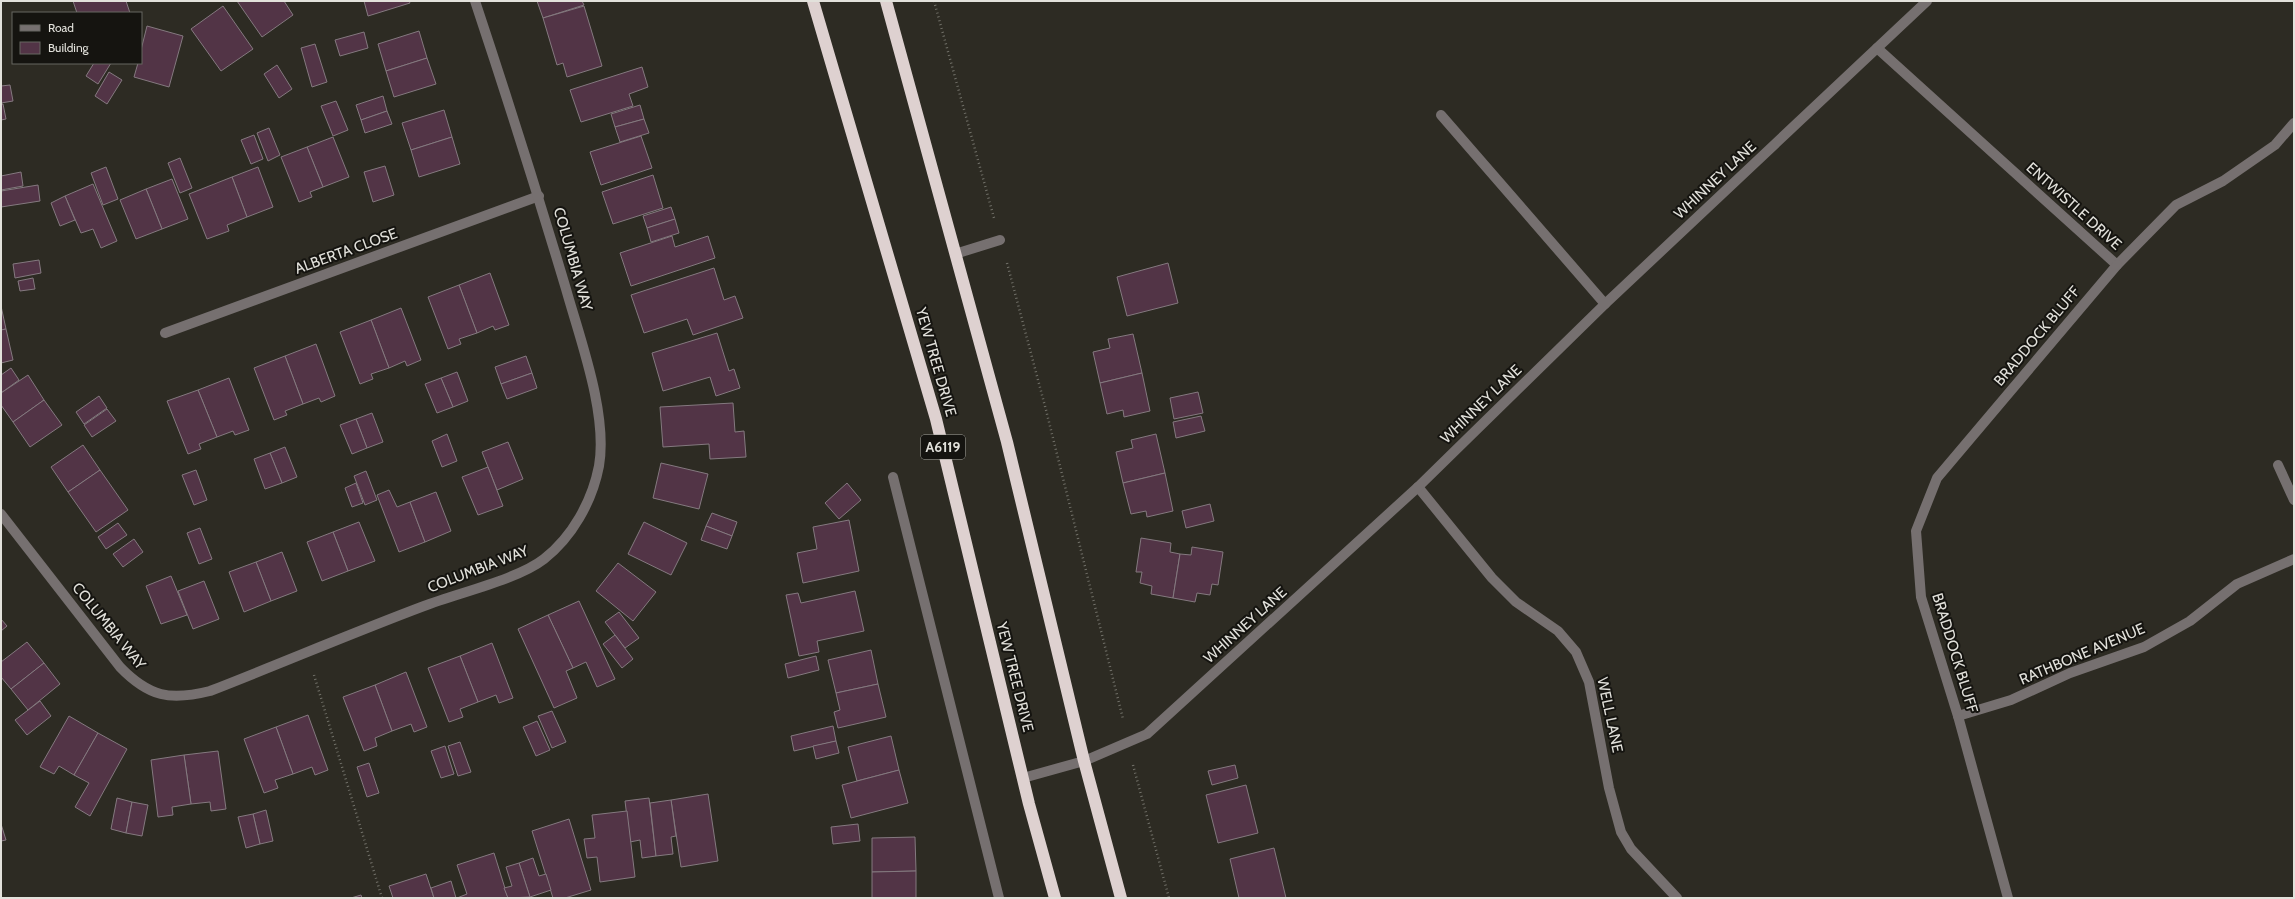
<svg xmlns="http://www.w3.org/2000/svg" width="2295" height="899" viewBox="0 0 2295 899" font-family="Cabin,sans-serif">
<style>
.building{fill:#523446;stroke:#84797f}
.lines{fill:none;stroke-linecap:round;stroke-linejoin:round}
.path{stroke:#717068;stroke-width:2.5;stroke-dasharray:1 3;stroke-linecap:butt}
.minor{stroke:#767070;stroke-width:10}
.highway{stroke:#ded1d0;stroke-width:12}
.labels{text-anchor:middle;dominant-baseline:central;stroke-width:4;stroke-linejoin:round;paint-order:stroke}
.shield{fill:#151410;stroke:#a4a49e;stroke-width:1}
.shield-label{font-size:14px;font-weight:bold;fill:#e2e1db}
.street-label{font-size:15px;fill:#e2e1db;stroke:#151410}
</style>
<rect width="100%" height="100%" fill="#2d2b23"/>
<g class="building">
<polygon points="73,1 126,1 130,13 77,13"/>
<polygon points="237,1 284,1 293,15 262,37"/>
<polygon points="364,1 409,1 410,3 368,16"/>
<polygon points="537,1 582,1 584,5 543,18"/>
<polygon points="223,6 253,49 221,71 191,29"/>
<polygon points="584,6 602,66 567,77 563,63 557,65 543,18"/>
<polygon points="147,26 183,36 169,87 134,77 138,63 141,63 141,50"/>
<polygon points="419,31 427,58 386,71 378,44"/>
<polygon points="364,32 368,48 340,56 335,40"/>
<polygon points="315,44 327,82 312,87 301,48"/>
<polygon points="427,58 436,84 394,97 386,71"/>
<polygon points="94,63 111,63 98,84 86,76"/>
<polygon points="277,65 292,89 279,98 264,74"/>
<polygon points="642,67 648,87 629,94 633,106 581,122 570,90"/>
<polygon points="109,72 122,80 107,104 95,96"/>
<polygon points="10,85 13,101 1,103 1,86"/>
<polygon points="383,96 387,111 361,120 356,105"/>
<polygon points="336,101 348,130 333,136 321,106"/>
<polygon points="1,104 3,104 6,119 1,120"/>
<polygon points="640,105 644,119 615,127 611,114"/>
<polygon points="444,110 452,137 411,150 402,123"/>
<polygon points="387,111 392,124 365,133 361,120"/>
<polygon points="644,119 649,133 620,142 615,127"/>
<polygon points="269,128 280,155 268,161 257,133"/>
<polygon points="254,135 263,159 251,164 241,140"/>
<polygon points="641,136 652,168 601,185 590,152"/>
<polygon points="333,137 349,177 323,187 307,147"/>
<polygon points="452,137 460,164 419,177 411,150"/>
<polygon points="307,147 323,187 310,192 312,197 299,202 281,157"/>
<polygon points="180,158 192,188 180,193 168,163"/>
<polygon points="385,166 394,195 373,202 364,172"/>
<polygon points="106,167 118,199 103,205 91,173"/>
<polygon points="258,167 273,207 247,217 232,177"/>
<polygon points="21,172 23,186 1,190 1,176"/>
<polygon points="653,175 663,208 613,224 602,192"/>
<polygon points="232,177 247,217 227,225 229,231 207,239 189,194"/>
<polygon points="172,179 188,219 162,229 146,189"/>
<polygon points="93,184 117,241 101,248 93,229 81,233 65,196"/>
<polygon points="38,185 40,201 1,207 1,191"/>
<polygon points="146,189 162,229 136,239 120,200"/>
<polygon points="65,196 75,220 60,226 51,203"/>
<polygon points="671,207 675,219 647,228 643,216"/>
<polygon points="675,219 679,233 651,242 647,228"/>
<polygon points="672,236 675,247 708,236 715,258 631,286 620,253"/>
<polygon points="39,260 41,273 15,278 13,264"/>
<polygon points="1168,263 1178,303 1127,316 1117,277"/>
<polygon points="714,268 724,300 735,296 743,318 693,335 687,319 644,333 631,295"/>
<polygon points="490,273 509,325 495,330 493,326 477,333 459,285"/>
<polygon points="33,278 35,289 20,291 18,281"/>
<polygon points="459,285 477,333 459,339 461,344 448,349 428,297"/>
<polygon points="1,306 6,329 1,330"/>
<polygon points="401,308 421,360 407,366 405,361 389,368 371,320"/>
<polygon points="371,320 389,368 371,374 373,379 360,384 340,332"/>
<polygon points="6,329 13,360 1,363 1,330"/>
<polygon points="717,333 729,371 734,369 740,388 716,396 710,377 663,391 652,353"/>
<polygon points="1133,334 1142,373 1100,383 1093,352 1110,348 1108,339"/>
<polygon points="316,344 335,396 321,402 319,398 303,404 285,356"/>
<polygon points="285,356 303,404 285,411 287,415 274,420 254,368"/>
<polygon points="526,356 532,373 501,384 495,367"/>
<polygon points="11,368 19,380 1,393 1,375"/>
<polygon points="457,372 468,401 453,407 441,378"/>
<polygon points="532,373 537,388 507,399 501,384"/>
<polygon points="1142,373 1150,411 1124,417 1123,410 1107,414 1100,383"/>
<polygon points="28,375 44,400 13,422 1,405 1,393"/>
<polygon points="229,378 249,430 235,435 233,431 217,437 198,390"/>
<polygon points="441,378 453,407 437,413 425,384"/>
<polygon points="198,390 217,437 199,444 201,449 188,454 167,401"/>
<polygon points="1198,392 1203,413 1174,419 1170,398"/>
<polygon points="99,396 107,408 84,424 76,412"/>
<polygon points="44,400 62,425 30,447 13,422"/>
<polygon points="733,403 735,432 744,431 746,457 710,459 709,444 663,447 660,407"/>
<polygon points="107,409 116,421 92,437 84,425"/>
<polygon points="372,413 383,442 367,448 356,419"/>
<polygon points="1201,416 1205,431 1176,438 1173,422"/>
<polygon points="356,419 367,448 352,454 340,425"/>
<polygon points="447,434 457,461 442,467 432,441"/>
<polygon points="1156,434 1165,473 1123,483 1116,452 1133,448 1131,440"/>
<polygon points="508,442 523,479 497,490 482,452"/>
<polygon points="83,445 100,470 68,492 51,467"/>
<polygon points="285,447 297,477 282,483 270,453"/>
<polygon points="270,453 282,483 265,489 254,459"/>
<polygon points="661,463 708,474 699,509 653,498"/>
<polygon points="488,467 503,506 478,515 462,477"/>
<polygon points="100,470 128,510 96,532 68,492"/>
<polygon points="196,470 207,500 194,505 182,475"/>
<polygon points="366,471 377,500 365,505 354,476"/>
<polygon points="1165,473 1173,511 1147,517 1146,511 1131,514 1123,483"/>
<polygon points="356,483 363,503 352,507 345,488"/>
<polygon points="847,483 861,500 839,519 825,503"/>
<polygon points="389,490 397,507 410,502 425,542 399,552 377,495"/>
<polygon points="436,492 451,531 425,542 410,502"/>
<polygon points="1210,504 1214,521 1186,528 1182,511"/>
<polygon points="712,513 737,522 732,536 706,526"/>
<polygon points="849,520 859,571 803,583 797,553 817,549 813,527"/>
<polygon points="359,522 375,561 348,571 333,532"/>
<polygon points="644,522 687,543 671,575 628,554"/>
<polygon points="118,523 127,535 106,549 98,537"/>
<polygon points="706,526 732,536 727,549 701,540"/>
<polygon points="200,528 212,559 199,564 187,533"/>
<polygon points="333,532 348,571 322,581 307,542"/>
<polygon points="1141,538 1171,543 1170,552 1180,554 1173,598 1151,594 1152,586 1140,583 1142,572 1136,572"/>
<polygon points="134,539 143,552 123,567 113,554"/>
<polygon points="1192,547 1223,552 1218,585 1212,584 1210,595 1197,593 1195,602 1173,598 1180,554 1191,555"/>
<polygon points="282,552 297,591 271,601 256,562"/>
<polygon points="256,562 271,601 244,612 229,572"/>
<polygon points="618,563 656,592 633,621 596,591"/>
<polygon points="171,576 187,615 161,624 146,586"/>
<polygon points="204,581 219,619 193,629 178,591"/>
<polygon points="855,591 864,631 817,641 819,652 799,656 786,595 798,593 801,603"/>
<polygon points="579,601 615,679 597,687 586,662 573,668 548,615"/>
<polygon points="619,612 639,638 625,648 605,622"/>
<polygon points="548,615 573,668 566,671 577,698 554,708 518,629"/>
<polygon points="1,619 7,626 1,631"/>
<polygon points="615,635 633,659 622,668 603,644"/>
<polygon points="27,642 44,663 11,689 1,677 1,662"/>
<polygon points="492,643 513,698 499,703 496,695 478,702 460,656"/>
<polygon points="871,650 878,684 836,693 828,660"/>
<polygon points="460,656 478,702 460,709 463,717 449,722 428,668"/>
<polygon points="816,656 819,670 788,678 785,664"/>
<polygon points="44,663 60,684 28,710 11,689"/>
<polygon points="406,672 427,727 414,732 411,724 392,731 375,685"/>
<polygon points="878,684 886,717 838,728 834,712 840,710 836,693"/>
<polygon points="375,685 392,731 375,738 377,746 364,751 343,697"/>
<polygon points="40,701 51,716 27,735 15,720"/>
<polygon points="552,711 566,742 552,748 538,716"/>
<polygon points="308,715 328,770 315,775 312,767 293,774 276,727"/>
<polygon points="69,716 98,733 74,775 59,766 54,774 40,767"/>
<polygon points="537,721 550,750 536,756 523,727"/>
<polygon points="833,726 836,741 794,751 791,736"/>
<polygon points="276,727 293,774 275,780 278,788 264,793 244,739"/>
<polygon points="98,733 127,749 90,816 75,807 89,783 74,775"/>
<polygon points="891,736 899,770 857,781 848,747"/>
<polygon points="836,741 839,753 816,759 813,746"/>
<polygon points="460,742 471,772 458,776 448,746"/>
<polygon points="445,746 454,774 441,778 431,751"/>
<polygon points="218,751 226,809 211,811 210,802 191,804 184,755"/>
<polygon points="184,755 191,804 172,807 173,815 158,817 151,760"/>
<polygon points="369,763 379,793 367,797 357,767"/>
<polygon points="1235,765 1238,778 1212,785 1208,771"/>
<polygon points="899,770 908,803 851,818 842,785"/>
<polygon points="1246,785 1258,833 1218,843 1206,795"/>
<polygon points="708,794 718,861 681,867 671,800"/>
<polygon points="117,798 132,802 126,833 111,829"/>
<polygon points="649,798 656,856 642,858 640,840 630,842 625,801"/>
<polygon points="671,800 676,836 671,837 673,854 656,856 650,803"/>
<polygon points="132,802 148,805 142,836 126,833"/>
<polygon points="266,810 273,841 260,844 253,814"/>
<polygon points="627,811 635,877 600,882 597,857 587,858 584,839 595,838 592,815"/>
<polygon points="253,814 260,844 246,848 238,817"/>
<polygon points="569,819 591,890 565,898 553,898 532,831"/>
<polygon points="1,824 6,840 1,841"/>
<polygon points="858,824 860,841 833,844 831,827"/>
<polygon points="915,837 916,871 872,872 872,838"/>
<polygon points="1274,848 1286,898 1239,898 1230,859"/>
<polygon points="494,853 508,898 457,898 467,894 457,865"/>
<polygon points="533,858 539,876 546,874 551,890 530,897 519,863"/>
<polygon points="519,863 530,897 508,898 504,888 512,886 506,867"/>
<polygon points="916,871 916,898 872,898 872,872"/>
<polygon points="426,874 434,898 393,898 389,886"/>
<polygon points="451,881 456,898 434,898 431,888"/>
<polygon points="361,895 362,898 351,898"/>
</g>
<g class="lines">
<g class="path">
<polyline points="934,1 994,218"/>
<polyline points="1007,263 1046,410 1123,719"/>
<polyline points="314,675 382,898"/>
<polyline points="1133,765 1169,898"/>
</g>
<g class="minor">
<polyline points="1877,48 2117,265 2176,205 2223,181 2275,145 2294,123"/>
<polyline points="1441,115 1605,304"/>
<polyline points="955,254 1000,240"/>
<polyline points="165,333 539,196"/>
<polyline points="2278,465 2294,500"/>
<polyline points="893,477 999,898"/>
<polyline points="1418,487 1492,578 1516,602 1558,631 1576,652 1589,682 1609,788 1621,832 1631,849 1677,898"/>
<path d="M1,514L120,667C149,697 170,701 210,691C282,663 352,633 424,606C457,593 517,580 544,559C572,537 592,502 599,466C608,414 580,339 566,289C537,192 507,97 475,1"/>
<polyline points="1958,716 2011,700 2070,673 2144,647 2190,621 2237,584 2294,559"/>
<polyline points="1023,778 1084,761 1147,734 1418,487 1605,304 1927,1"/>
<polyline points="2008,898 1958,716 1921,597 1916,531 1937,478 2117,265"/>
</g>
<g class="highway">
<polyline points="813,1 936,419 1029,804 1055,898"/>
<polyline points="886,1 1007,442 1084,761 1121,898"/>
</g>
</g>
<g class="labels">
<rect class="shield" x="921" y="435" width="44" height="24" rx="3"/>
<g class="shield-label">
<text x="943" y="447">A6119</text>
</g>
<g class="street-label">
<text transform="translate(1715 180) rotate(-43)">WHINNEY LANE</text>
<text transform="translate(2074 206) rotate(42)">ENTWISTLE DRIVE</text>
<text transform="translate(346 251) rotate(-20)">ALBERTA CLOSE</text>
<text transform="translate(573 259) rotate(74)">COLUMBIA WAY</text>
<text transform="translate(2037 336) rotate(-50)">BRADDOCK BLUFF</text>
<text transform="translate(936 362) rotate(74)">YEW TREE DRIVE</text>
<text transform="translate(1481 404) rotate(-44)">WHINNEY LANE</text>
<text transform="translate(478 569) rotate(-21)">COLUMBIA WAY</text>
<text transform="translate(1245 625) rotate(-42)">WHINNEY LANE</text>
<text transform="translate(109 626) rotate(51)">COLUMBIA WAY</text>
<text transform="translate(1955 653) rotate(73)">BRADDOCK BLUFF</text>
<text transform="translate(2082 654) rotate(-23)">RATHBONE AVENUE</text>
<text transform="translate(1015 677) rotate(76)">YEW TREE DRIVE</text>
<text transform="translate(1610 715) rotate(78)">WELL LANE</text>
</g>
</g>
<rect width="2295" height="899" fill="none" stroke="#e2e1db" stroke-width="4"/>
<rect x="12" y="12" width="130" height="52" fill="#151410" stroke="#676661"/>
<rect x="20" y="25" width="20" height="6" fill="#767070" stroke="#676661"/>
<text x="48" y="32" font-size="12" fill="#e2e1db">Road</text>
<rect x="20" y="42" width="20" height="12" fill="#523446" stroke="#676661"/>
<text x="48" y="52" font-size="12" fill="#e2e1db">Building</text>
</svg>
